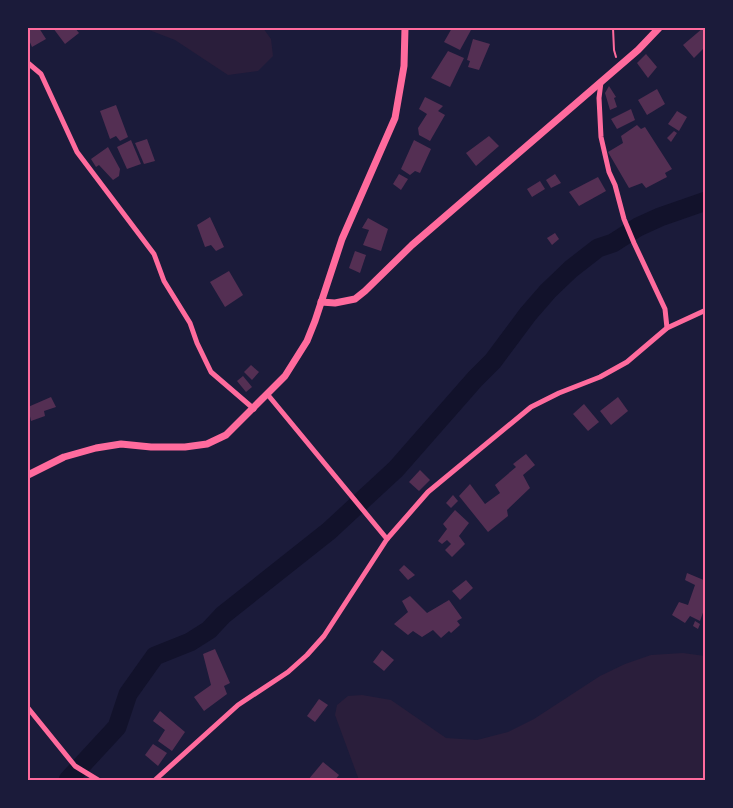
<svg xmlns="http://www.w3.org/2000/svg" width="733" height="808" viewBox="0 0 733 808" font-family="Ubuntu,sans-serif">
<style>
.green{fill:#2a1e3b}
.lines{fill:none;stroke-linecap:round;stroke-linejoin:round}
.river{stroke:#12122b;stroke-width:19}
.building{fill:#542f53}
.path{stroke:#ff6b9d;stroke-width:2}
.minor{stroke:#ff6b9d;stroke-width:5}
.tertiary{stroke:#ff6b9d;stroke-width:7}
.neatline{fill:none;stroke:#ff6b9d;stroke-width:2}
</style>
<rect width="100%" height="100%" fill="#1b1b3a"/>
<g class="green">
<polygon points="144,28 263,28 271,39 273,56 258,71 228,75 175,40"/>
<polygon points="683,653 705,656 705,780 359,780 335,715 337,705 348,696 362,695 391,700 446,738 477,740 508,732 534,719 600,676 625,664 651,655"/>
</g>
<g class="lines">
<polyline class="river" points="68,780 117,727 128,694 155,656 190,642 209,630 223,615 329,531 396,469 475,379 493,361 528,314 548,291 571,269 598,248 613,243 638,227 660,217 706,201"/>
</g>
<g class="building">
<polygon points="28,28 39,28 46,39 32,47 28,38"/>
<polygon points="53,28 75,28 79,33 65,44"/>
<polygon points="452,28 467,28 471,30 460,50 444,42"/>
<polygon points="703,28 706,28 706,46 694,58 683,45"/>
<polygon points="473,39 490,44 479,70 468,67 470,61 467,60"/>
<polygon points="448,51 464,58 450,87 431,78"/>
<polygon points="646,54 657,67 648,78 637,63"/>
<polygon points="609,86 616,97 614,98 617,107 610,110 605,93"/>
<polygon points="657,89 665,104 647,115 638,100"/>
<polygon points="425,97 443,106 438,111 445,115 430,141 419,135 418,128 427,114 419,109"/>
<polygon points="116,105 128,137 120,141 116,136 110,139 100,111"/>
<polygon points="631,109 635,120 617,129 611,119"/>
<polygon points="677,111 687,117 679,131 668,124"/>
<polygon points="637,125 641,129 645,127 672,169 665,173 667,177 646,188 642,183 629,188 608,152 623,143 621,136"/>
<polygon points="674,131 677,133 671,142 667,138"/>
<polygon points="489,136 499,146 476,166 466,153"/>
<polygon points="147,139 155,161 144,164 135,143"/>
<polygon points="131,140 141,164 127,169 117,147"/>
<polygon points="414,140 431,149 420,173 415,171 410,175 401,169"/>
<polygon points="108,147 120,169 119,176 113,180 99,165 96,167 91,159"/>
<polygon points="399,174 408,179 401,190 393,184"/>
<polygon points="555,174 561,183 551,188 546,180"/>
<polygon points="598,177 606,191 579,206 569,192"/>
<polygon points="540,181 545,189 532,197 527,189"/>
<polygon points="210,217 224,247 216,251 211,245 205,247 197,225"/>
<polygon points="368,218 388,229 381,251 363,245 369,230 362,228"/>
<polygon points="555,233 559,239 552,245 547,238"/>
<polygon points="355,251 366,255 360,273 349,268"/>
<polygon points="229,271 243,295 225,307 210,282"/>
<polygon points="251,365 259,372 252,380 244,372"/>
<polygon points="243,376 252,387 246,392 237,381"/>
<polygon points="51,397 56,407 44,411 45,416 31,421 28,407"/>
<polygon points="618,397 628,411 611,425 600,411"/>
<polygon points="584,404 599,422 588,431 573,414"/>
<polygon points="526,454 535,465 523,475 530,488 507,510 508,516 488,532 459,496 470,484 485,504 500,493 495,485 516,467 513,464"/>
<polygon points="420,470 430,480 419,491 409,482"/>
<polygon points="453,495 458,501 451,508 446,503"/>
<polygon points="455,510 469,523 459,536 465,544 452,557 445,550 451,544 447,540 442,544 438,541 447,529 443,524"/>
<polygon points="404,565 415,575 408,580 399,570"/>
<polygon points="687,573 706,581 706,604 700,621 690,616 685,623 672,615 679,602 688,605 695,585 685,580"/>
<polygon points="466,580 473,588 460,600 452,591"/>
<polygon points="410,596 427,613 449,600 462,618 457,621 460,625 451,633 449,631 441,638 433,630 422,637 413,631 408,635 394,624 408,612 402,601"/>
<polygon points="695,621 700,624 698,629 693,626"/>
<polygon points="215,649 230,683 224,686 227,694 204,711 194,697 211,685 203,654"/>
<polygon points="382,650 394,660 384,671 373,662"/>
<polygon points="319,699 328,705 315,722 307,716"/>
<polygon points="160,711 185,732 172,751 158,741 165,730 153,721"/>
<polygon points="153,744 167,753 158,766 145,755"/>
<polygon points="323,762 339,775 335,780 308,780"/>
</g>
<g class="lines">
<polyline class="path" points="613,28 614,50 616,57"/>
<g class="minor">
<polyline points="28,63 41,74 77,152 154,254 164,281 190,323 197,343 211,372 254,409"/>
<polyline points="601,82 599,98 601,137 609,172 615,185 624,219 634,243 665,309 667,328"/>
<polyline points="268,395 387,539"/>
<polyline points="28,708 75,766 98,780"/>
<polyline points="155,780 238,705 288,672 307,655 324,636 387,539 428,492 531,407 559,393 600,377 627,362 667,328 706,310"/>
</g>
<g class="tertiary">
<polyline points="321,302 335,303 355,299 365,291 412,245 638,50 659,28"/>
<polyline points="28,475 64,457 96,448 121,444 151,447 185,447 207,444 226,435 285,376 307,341 315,321 342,239 395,118 404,66 405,28"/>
</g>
</g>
<rect width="733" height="808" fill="none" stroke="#1b1b3a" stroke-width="58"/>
<rect x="29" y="29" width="675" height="750" class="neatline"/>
</svg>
